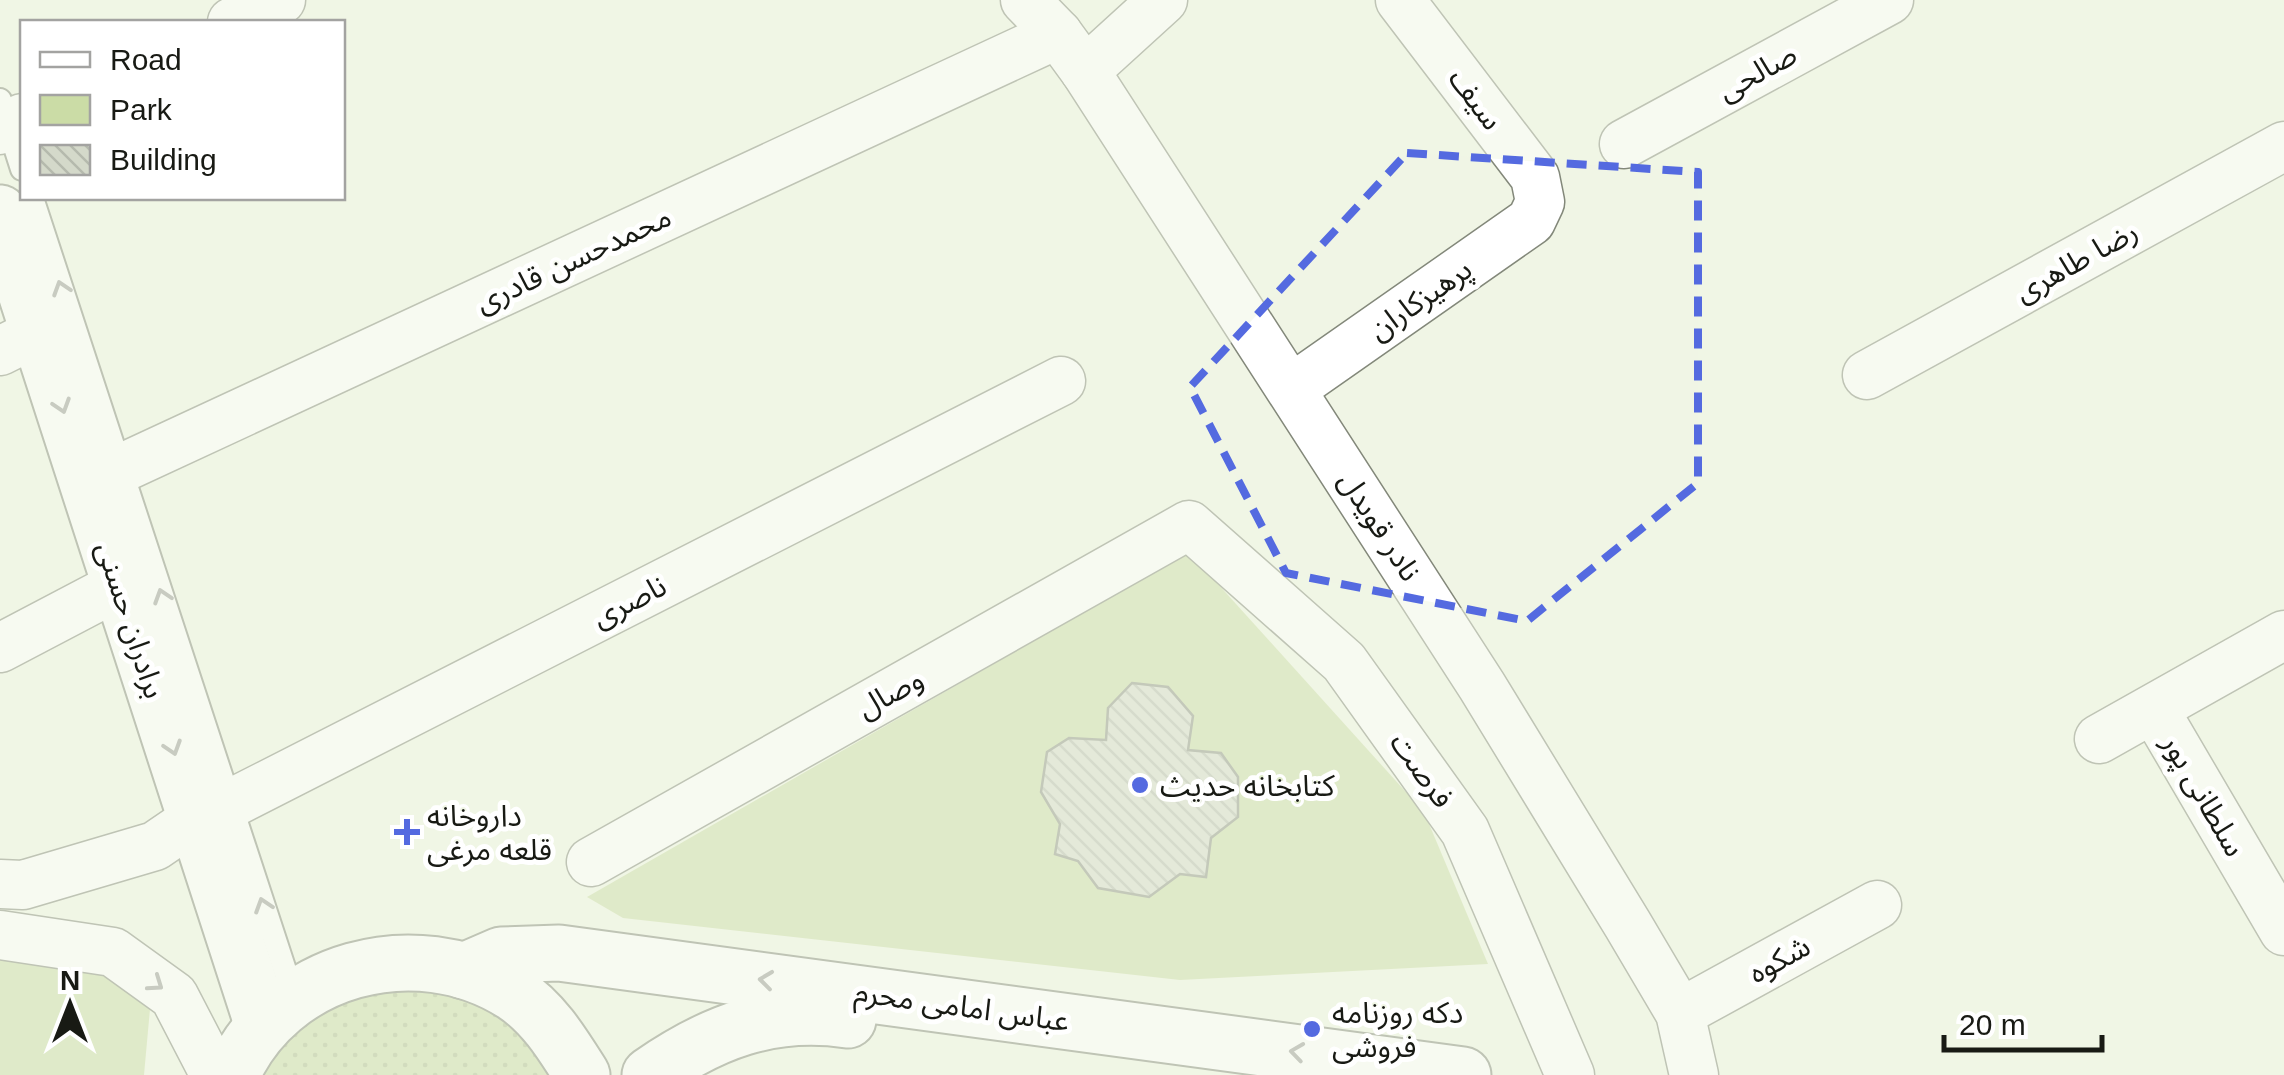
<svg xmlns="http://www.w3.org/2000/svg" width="2284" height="1075" viewBox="0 0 2284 1075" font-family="Helvetica,'Noto Sans Arabic',sans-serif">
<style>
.grass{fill:url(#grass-dots)}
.park{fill:#cbdca6}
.building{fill:url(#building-back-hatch);stroke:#8e9385;stroke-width:2.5}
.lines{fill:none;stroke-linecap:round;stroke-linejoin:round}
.service-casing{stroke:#83887a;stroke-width:26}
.minor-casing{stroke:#83887a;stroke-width:51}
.tertiary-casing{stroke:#83887a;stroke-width:59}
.secondary-casing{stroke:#83887a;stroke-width:59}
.service{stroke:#fff;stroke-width:22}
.minor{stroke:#fff;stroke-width:48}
.tertiary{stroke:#fff;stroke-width:55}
.secondary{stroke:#fff;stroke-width:55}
.oneway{stroke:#979895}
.marked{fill:none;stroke:#546ae0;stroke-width:8;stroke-dasharray:20 12;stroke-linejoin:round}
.poi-dot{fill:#546ae0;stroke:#fff;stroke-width:4}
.labels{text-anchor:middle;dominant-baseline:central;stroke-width:10;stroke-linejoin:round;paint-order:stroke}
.street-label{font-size:30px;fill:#181a14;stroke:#fff}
.poi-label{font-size:30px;fill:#181a14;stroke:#fff;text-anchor:start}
</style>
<defs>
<pattern id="grass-dots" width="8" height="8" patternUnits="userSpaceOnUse" patternTransform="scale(2.5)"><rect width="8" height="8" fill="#cbdca6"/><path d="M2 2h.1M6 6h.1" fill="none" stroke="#aebc8e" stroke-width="1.8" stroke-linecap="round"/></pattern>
<pattern id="building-back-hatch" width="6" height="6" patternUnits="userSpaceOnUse" patternTransform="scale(2.5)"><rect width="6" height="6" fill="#d4d9ca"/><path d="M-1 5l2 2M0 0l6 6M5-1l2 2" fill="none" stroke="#b5baad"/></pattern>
</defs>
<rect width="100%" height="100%" fill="#f0f5e5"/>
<path class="grass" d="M384,988C438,989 487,995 527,1037C537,1048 545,1063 554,1075H263C299,1021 323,1008 384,988Z"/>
<g class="park">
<polygon points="1189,552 1424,812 1488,964 1180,980 623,918 587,897"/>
<polygon points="0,954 105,968 140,994 150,1009 144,1075 0,1075"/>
</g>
<polygon class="building" points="1132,683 1168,687 1193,716 1188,750 1221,753 1238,777 1238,817 1211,838 1206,877 1180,874 1149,897 1098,888 1078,861 1055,854 1060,824 1041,792 1047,752 1069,738 1106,740 1108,708"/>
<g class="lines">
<g class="service-casing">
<g id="service">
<polyline points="0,100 22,169"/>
<polyline points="32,198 294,998"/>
</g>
</g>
<g class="minor-casing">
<g id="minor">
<polyline points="1025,0 1058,34 1085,71 1482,686 1628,925 1680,1013 1694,1075"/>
<polyline points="232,22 281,0"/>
<polyline points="1085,71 1163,0"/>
<polyline points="0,130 22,118"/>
<polyline points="1624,144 1889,0"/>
<polyline points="0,351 38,332"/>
<polyline points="1867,375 2284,146"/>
<polyline points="1291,389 1531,221 1540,202 1535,177 1400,0"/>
<polyline points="89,488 120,469 1058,34"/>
<polyline points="0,648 120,585"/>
<polyline points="2155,711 2284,931"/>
<polyline points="2099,739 2284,635"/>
<polyline points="591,862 1189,525 1344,662 1465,831 1570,1075"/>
<polyline points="0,884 23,885 155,846 196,818 230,804 1061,381"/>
<polyline points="0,935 113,952 174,996 215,1075"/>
<polyline points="1680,1013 1877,905"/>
</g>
</g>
<g class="tertiary-casing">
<g id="tertiary">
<polyline points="464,971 501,955 559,953 1463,1075"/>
<path d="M650,1075C712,1032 771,1009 848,1020"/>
</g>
</g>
<g class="secondary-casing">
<g id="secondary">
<polyline points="0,213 263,1026"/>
<path d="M232,1075C279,968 415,931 513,993C544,1013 563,1045 582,1075"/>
</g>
</g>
<use href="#service" class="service"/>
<use href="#minor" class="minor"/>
<use href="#tertiary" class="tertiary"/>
<use href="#secondary" class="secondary"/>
</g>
<defs><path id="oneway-chevron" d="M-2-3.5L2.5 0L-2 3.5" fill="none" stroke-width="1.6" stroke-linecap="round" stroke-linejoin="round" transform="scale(2.5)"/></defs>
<g class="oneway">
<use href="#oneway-chevron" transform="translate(61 288) rotate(-108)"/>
<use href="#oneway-chevron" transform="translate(62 406) rotate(72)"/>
<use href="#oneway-chevron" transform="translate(162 596) rotate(-108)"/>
<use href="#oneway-chevron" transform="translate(173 748) rotate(72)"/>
<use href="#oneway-chevron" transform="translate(263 905) rotate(-108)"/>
<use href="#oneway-chevron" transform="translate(766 980) rotate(-173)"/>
<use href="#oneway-chevron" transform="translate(156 984) rotate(35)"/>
<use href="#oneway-chevron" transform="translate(1297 1052) rotate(-172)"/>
</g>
<path d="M0 0H2284V1075H0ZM1407,153L1698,172V483L1527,621L1286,573L1190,387Z" fill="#f0f5e5" fill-opacity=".55" fill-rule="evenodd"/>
<path class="marked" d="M1407,153L1698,172V483L1527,621L1286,573L1190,387Z"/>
<g class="poi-dot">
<circle cx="1140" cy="785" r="10"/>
<path d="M402 817h10v10h10v10h-10v10h-10v-10h-10v-10h10z"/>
<circle cx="1312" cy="1029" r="10"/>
</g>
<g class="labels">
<g class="street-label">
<text transform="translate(1757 72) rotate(-29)">صالحی</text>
<text transform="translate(1476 99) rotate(53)">سیف</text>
<text transform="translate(573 259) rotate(-25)">محمدحسن قادری</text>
<text transform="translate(2076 261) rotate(-29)">رضا طاهری</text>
<text transform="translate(1420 299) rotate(-35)">پرهیزکاران</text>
<text transform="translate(1380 526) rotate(57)">نادر قویدل</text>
<text transform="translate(629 601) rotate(-27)">ناصری</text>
<text transform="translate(131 620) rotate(72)">برادران حسنی</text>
<text transform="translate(890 693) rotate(-29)">وصال</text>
<text transform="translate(1422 770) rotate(54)">فرصت</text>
<text transform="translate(2204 795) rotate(60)">سلطانی پور</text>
<text transform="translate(1779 959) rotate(-29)">شکوه</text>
<text transform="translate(962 1006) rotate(8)">عباس امامی محرم</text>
</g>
<g class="poi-label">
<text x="1160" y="785">کتابخانه حدیث</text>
<text x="427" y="815">داروخانه<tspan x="427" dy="34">قلعه مرغی</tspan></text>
<text x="1332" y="1012">دکه روزنامه<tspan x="1332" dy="34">فروشی</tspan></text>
</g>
</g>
<rect x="20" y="20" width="325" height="180" fill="#ffffff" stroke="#a3a3a1" stroke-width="2.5"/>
<rect x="40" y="52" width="50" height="15" fill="#ffffff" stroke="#a3a3a1" stroke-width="2.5"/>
<text x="110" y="70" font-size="30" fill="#181a14">Road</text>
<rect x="40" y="95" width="50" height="30" fill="#cbdca6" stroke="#a3a3a1" stroke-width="2.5"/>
<text x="110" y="120" font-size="30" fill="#181a14">Park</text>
<rect x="40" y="145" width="50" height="30" fill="url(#building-back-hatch)" stroke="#a3a3a1" stroke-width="2.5"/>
<text x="110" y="170" font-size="30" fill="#181a14">Building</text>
<g transform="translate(70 1005)" stroke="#ffffff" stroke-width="8" paint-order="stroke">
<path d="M0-8L18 38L0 25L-18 38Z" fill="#181a14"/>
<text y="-15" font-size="28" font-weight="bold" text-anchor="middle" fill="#181a14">N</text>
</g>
<path d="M1944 1035v15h158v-15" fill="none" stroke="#181a14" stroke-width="5"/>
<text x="1959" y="1035" font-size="30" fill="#181a14" stroke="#ffffff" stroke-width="8" paint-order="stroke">20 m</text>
</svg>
